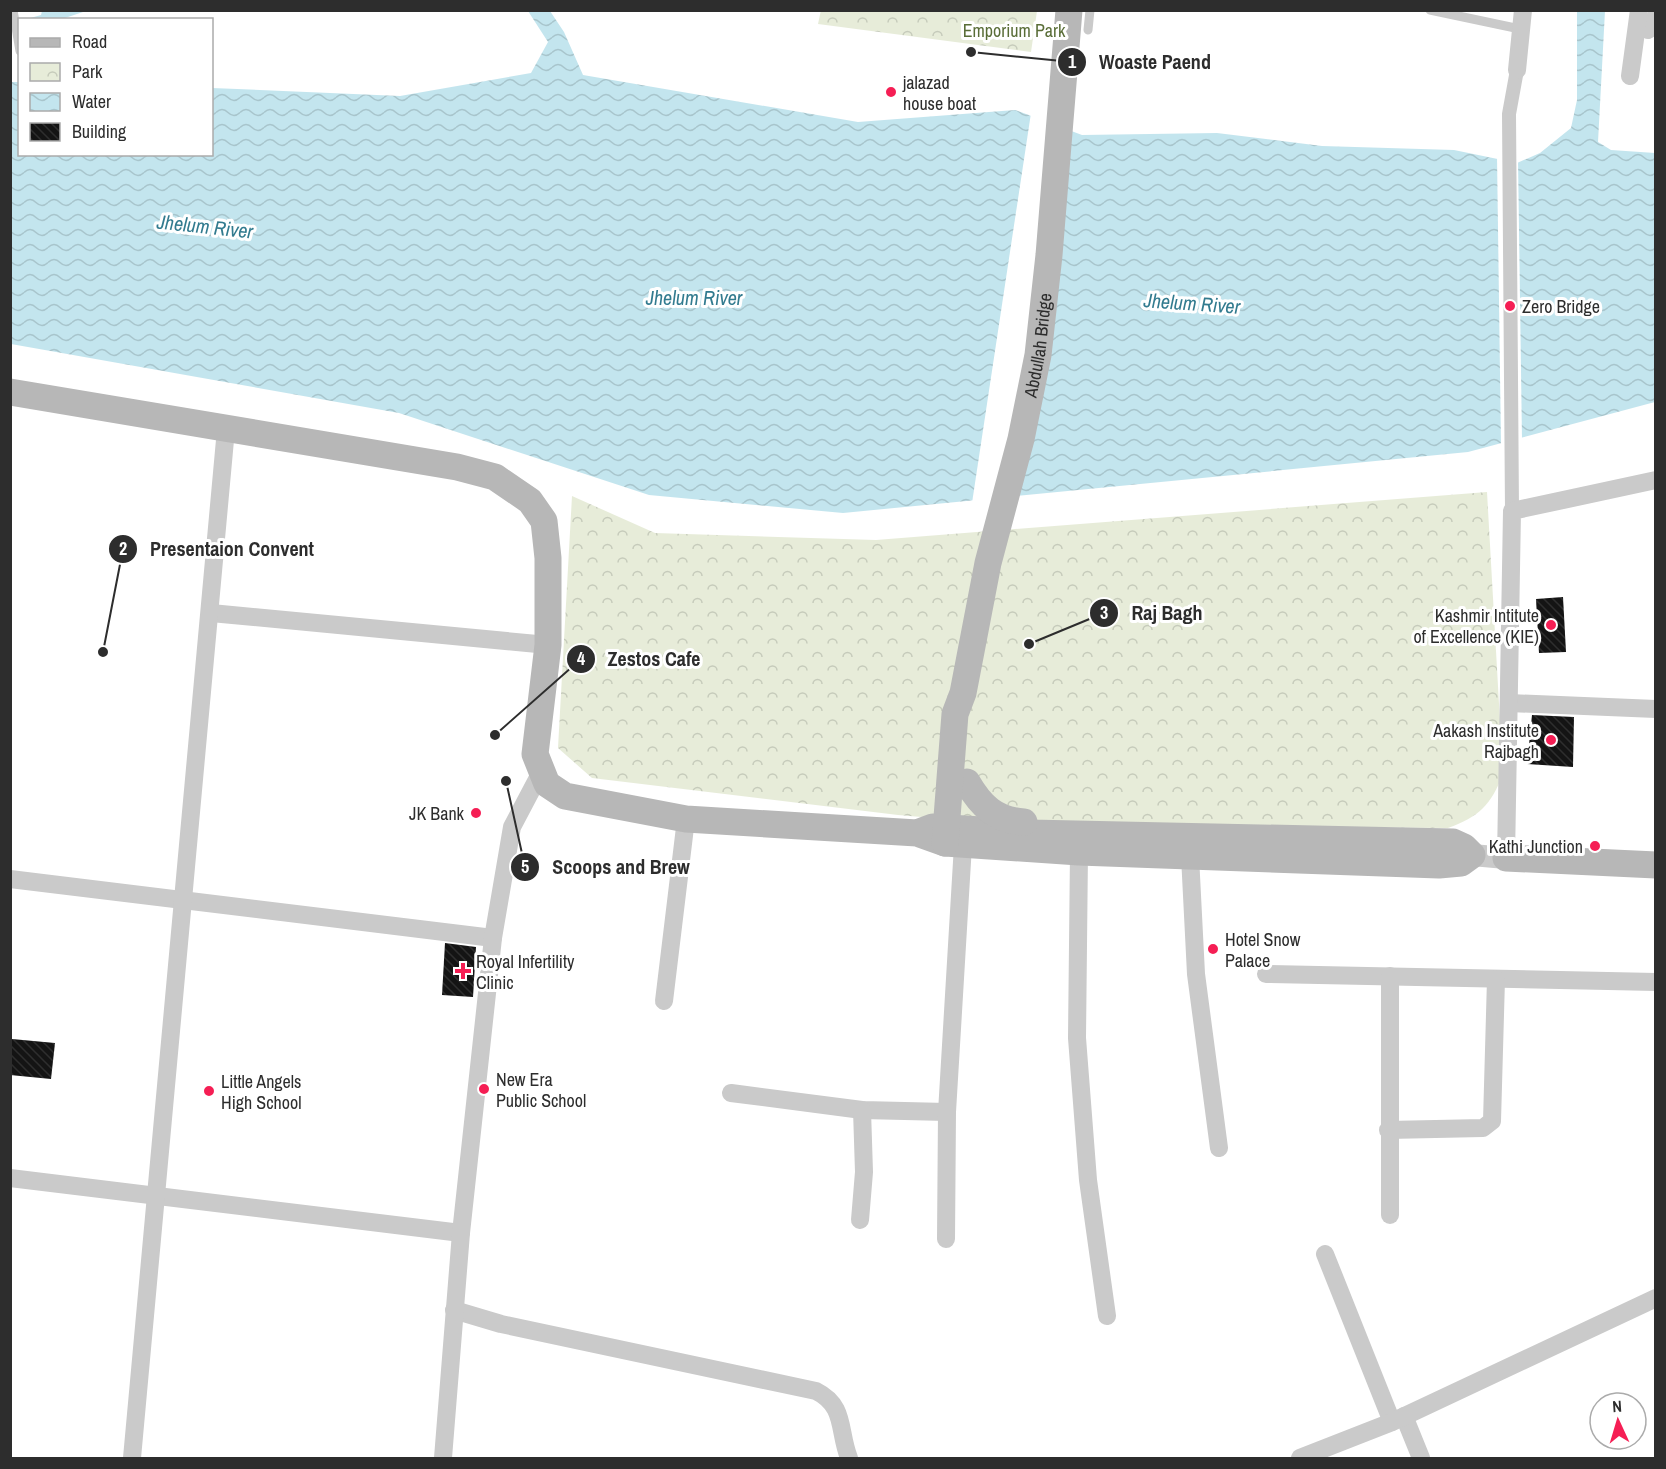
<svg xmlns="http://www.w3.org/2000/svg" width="1666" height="1469" viewBox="0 0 1666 1469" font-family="'Archivo Narrow',sans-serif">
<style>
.park{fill:url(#park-crowns)}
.water{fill:url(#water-waves)}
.pier{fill:#fff}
.building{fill:url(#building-back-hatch)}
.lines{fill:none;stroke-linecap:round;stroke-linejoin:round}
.service{stroke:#cacaca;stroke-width:9}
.pedestrian{stroke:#cacaca;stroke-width:14}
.minor{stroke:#cacaca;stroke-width:18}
.tertiary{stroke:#cacaca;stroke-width:22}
.secondary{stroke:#b7b7b7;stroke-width:27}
.poi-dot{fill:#f51e54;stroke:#fff;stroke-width:2}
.labels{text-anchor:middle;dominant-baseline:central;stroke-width:6;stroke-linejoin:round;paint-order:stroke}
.park-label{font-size:18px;fill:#596d37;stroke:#fff}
.poi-label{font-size:18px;fill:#2d2d2d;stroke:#fff;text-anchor:start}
.street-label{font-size:18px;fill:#2d2d2d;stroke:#fff}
.water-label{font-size:20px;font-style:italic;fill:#327b8f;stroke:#fff}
.leader{fill:none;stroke:#2d2d2d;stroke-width:2}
.callout-dot{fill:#2d2d2d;stroke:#fff;stroke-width:2}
.mark-label{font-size:18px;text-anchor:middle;font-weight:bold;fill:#fff}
.callout-label{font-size:20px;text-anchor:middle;font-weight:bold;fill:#2d2d2d;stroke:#fff;stroke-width:6;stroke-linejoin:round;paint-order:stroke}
</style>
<defs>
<pattern id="park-crowns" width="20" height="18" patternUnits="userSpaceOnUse" patternTransform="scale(1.5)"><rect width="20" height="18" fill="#e7ecd9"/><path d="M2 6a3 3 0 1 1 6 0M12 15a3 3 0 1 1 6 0" fill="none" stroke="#c6cbbb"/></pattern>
<pattern id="water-waves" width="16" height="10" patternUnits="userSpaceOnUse" patternTransform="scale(1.5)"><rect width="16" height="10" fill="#c3e5ee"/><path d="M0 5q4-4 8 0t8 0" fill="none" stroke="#a8c5cc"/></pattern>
<pattern id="building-back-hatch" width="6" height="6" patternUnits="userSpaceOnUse" patternTransform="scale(1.5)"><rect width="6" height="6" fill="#141414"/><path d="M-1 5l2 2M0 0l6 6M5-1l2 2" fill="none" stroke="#2e2e2e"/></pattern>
</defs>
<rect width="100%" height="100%" fill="#fff"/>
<g class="park">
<polygon points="821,10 1037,10 1037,11 1031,52 818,24"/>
<path d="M1487,492L1503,774C1491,805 1479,817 1448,828L1016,825L898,815L592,778L558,748L572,496L655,533L876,540Z"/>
</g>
<g class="water">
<polygon points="42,11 42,10 86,11 62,19 27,19 41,15"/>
<polygon points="528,11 550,11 564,32 583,75 858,122 1015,110 1082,135 1217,133 1322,146 1454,150 1517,163 1540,153 1571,128 1577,100 1577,11 1605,11 1598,142 1611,150 1655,153 1655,402 1468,452 843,513 649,495 399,413 11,344 10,82 19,82 20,154 212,154 212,88 400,96 531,73 548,42"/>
</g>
<g class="pier">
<polygon points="1031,113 1065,126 1009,500 972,503"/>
<polygon points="1497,156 1518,159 1522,440 1501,446"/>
</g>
<g class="building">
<polygon points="1563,597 1566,652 1539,653 1536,599"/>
<polygon points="1532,715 1574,717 1573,767 1527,764"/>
<polygon points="445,943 476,947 473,997 442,995"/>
<polygon points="12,1039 55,1043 51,1079 10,1075"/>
</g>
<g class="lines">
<g class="service">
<polyline points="13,10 20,51"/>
<polyline points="1430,10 1520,29"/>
<polyline points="1088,30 1090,10"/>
</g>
<polyline class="pedestrian" points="1512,511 1509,114 1517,70"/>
<g class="minor">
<polyline points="1648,30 1656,16"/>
<polyline points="1517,70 1523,10"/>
<polyline points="1630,76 1639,10"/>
<polyline points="211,613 548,645"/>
<polyline points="1509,703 1656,709"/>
<polyline points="1079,852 1077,1038 1088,1180 1107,1316"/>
<polyline points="1190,856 1196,974 1219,1148"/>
<polyline points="1506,858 1512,511 1656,480"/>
<polyline points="10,879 493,938"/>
<polyline points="1266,974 1656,982"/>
<polyline points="664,1001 686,819"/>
<polyline points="731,1093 862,1110 947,1112"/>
<polyline points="1388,1130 1483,1128 1492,1121 1496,979"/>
<polyline points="10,1178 461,1233"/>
<polyline points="1390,1215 1390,976"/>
<polyline points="860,1220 864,1172 862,1110"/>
<polyline points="946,1239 947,1112 963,845"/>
<polyline points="1325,1254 1392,1422"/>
<path d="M454,1310L501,1324L816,1391C846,1406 838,1430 849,1458"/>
<polyline points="1404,1416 1421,1458"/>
<polyline points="132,1458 226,429"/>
<polyline points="443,1458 461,1233 493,938 512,827 541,772"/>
<polyline points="1300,1458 1392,1422 1656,1298"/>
</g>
<polyline class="tertiary" points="1472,855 1506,858"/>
<g class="secondary">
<polyline points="10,392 457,467 495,477 530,501 544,521 548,558 548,645 535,754 547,784 565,796 686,819 917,833 945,843 1079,852 1439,865 1461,863 1472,855 1464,847 1453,842 1030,833 933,827 917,833"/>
<path d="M967,782C981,806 995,820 1024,822"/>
<path id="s1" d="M945,843L955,714L963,693L988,563L1021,439L1038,355L1049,255L1069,10"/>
<polyline points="1506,858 1656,865"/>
</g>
</g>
<g class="poi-dot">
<circle cx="891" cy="92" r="6"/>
<circle cx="1510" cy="306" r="6"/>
<circle cx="1551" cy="625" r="6"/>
<circle cx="1551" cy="740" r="6"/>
<circle cx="476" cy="813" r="6"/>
<circle cx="1595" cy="846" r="6"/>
<circle cx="1213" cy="949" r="6"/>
<path d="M460 962h6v6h6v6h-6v6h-6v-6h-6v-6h6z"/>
<circle cx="484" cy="1089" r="6"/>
<circle cx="209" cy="1091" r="6"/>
</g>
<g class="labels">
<g class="park-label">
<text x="1014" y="30">Emporium Park</text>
</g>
<g class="poi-label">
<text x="903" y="82">jalazad<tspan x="903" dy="21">house boat</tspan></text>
<text x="1522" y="306">Zero Bridge</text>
<text x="1539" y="615" text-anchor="end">Kashmir Intitute<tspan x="1539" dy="21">of Excellence (KIE)</tspan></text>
<text x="1539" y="730" text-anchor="end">Aakash Institute<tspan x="1539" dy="21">Rajbagh</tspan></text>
<text x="464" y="813" text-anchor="end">JK Bank</text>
<text x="1583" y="846" text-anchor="end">Kathi Junction</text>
<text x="1225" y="939">Hotel Snow<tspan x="1225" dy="21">Palace</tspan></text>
<text x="476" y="961">Royal Infertility<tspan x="476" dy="21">Clinic</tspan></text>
<text x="496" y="1079">New Era<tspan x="496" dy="21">Public School</tspan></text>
<text x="221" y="1081">Little Angels<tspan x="221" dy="21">High School</tspan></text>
</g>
<g class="street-label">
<text stroke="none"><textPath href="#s1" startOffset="508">Abdullah Bridge</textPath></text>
</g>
<g class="water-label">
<text transform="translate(205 226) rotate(6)">Jhelum River</text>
<text x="694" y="297">Jhelum River</text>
<text transform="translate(1192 303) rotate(4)">Jhelum River</text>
</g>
</g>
<path class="leader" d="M971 52L1072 62M103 652L123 549M1029 644L1104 613M495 735L581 659M506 781L525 867"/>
<g class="callout-dot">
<circle cx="971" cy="52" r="6"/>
<circle cx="103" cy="652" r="6"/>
<circle cx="1029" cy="644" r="6"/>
<circle cx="495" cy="735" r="6"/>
<circle cx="506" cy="781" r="6"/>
<circle cx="1072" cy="62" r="15"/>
<circle cx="123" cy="549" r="15"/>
<circle cx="1104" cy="613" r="15"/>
<circle cx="581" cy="659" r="15"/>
<circle cx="525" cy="867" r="15"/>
</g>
<g class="mark-label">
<text x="1072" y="68">1</text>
<text x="123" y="555">2</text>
<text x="1104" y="619">3</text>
<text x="581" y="665">4</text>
<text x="525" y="873">5</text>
</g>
<g class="callout-label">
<text x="1155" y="69">Woaste Paend</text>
<text x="232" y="556">Presentaion Convent</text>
<text x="1167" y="620">Raj Bagh</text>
<text x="654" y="666">Zestos Cafe</text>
<text x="621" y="874">Scoops and Brew</text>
</g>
<rect width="1666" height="1469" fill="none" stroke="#2d2d2d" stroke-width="24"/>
<rect x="18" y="18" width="195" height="138" fill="#ffffff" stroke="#ababab" stroke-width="1.5"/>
<rect x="30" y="38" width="30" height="9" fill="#b7b7b7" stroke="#ababab" stroke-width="1.5"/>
<text x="72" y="48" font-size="18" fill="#2d2d2d">Road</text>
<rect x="30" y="63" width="30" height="18" fill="url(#park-crowns)" stroke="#ababab" stroke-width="1.5"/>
<text x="72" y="78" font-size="18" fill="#2d2d2d">Park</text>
<rect x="30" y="93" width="30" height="18" fill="url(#water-waves)" stroke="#ababab" stroke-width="1.5"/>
<text x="72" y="108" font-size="18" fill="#2d2d2d">Water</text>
<rect x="30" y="123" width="30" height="18" fill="url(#building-back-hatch)" stroke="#ababab" stroke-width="1.5"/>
<text x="72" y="138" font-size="18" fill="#2d2d2d">Building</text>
<g transform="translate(1618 1421) rotate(356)"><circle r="28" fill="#ffffff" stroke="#ababab" stroke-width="1.5"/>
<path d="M0-4.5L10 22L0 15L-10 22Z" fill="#f51e54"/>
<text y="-9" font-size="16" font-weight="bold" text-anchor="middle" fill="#2d2d2d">N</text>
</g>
</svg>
